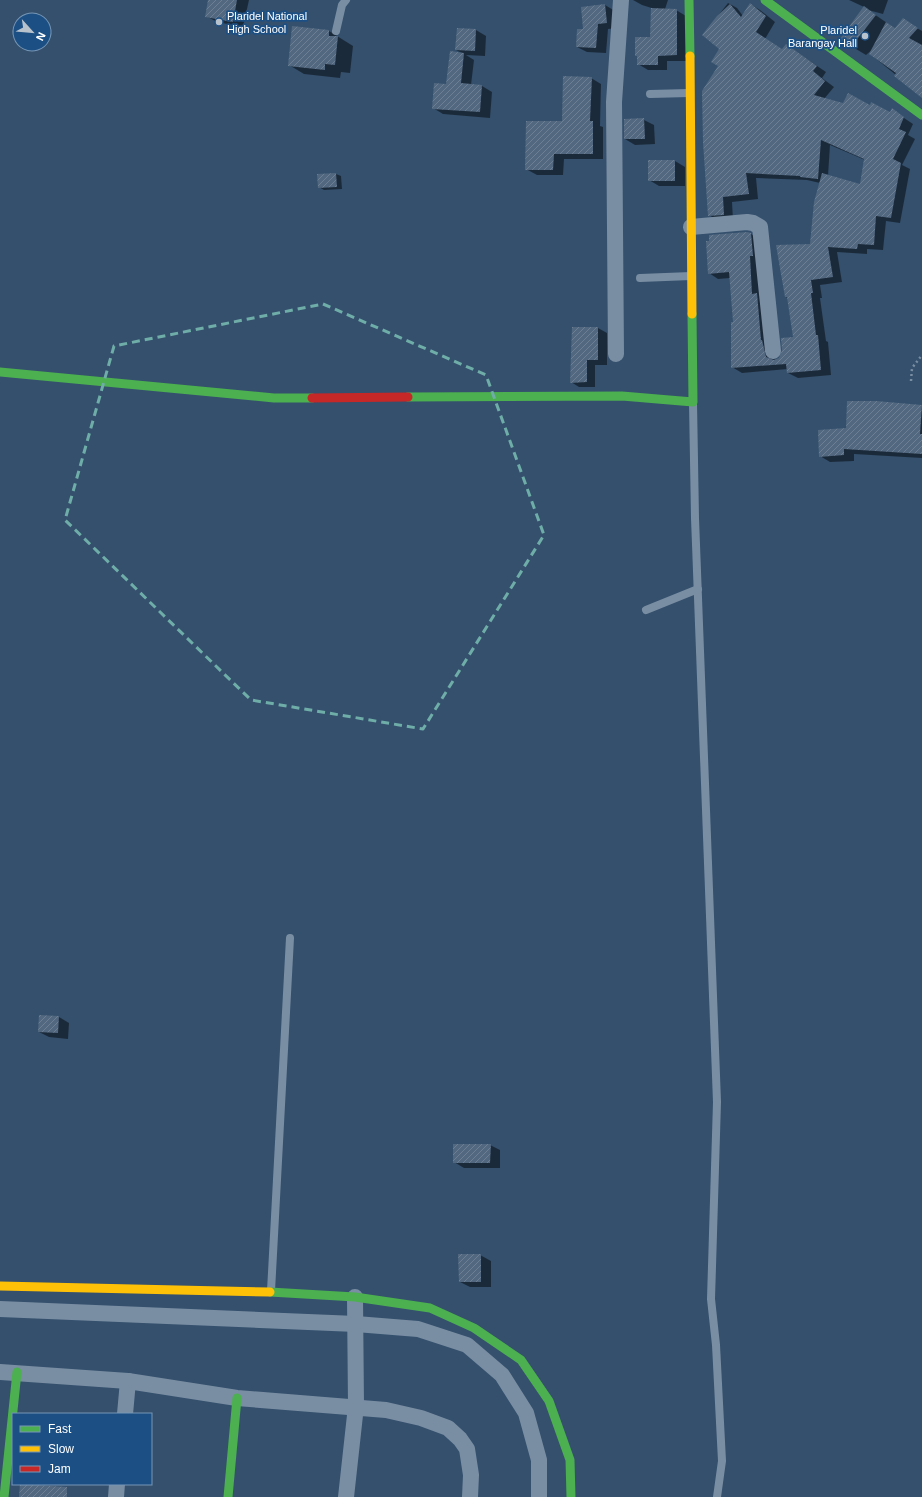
<svg xmlns="http://www.w3.org/2000/svg" width="922" height="1497" viewBox="0 0 922 1497" font-family="Helvetica,sans-serif">
<style>
.shadow{fill:#0007;fill-rule:evenodd}
.building{fill:url(#building-hatch)}
.lines{fill:none;stroke-linecap:round;stroke-linejoin:round}
.path{stroke:#7a8ea3;stroke-width:2.5;stroke-dasharray:2 3;stroke-linecap:butt}
.lane{stroke:#7a8ea3;stroke-width:8}
.street{stroke:#7a8ea3;stroke-width:16}
.fast{stroke:#4caf50;stroke-width:9}
.slow{stroke:#ffc107;stroke-width:9}
.jam{stroke:#c62828;stroke-width:9}
.marked{fill:none;stroke:#6fada8;stroke-width:3;stroke-dasharray:8 5;stroke-linejoin:round}
.poi-dot{fill:#b8c2cc;stroke:#1c5085;stroke-width:1.5}
.labels{text-anchor:middle;dominant-baseline:central;stroke-width:3.5;stroke-linejoin:round;paint-order:stroke}
.poi-label{font-size:11px;fill:#fff;stroke:#1c5085;text-anchor:start}
</style>
<defs>
<pattern id="building-hatch" width="6" height="6" patternUnits="userSpaceOnUse"><rect width="6" height="6" fill="#526880"/><path d="M-1 1l2-2M0 6l6-6M5 7l2-2" fill="none" stroke="#6c7f93"/></pattern>
</defs>
<rect width="100%" height="100%" fill="#34506d"/>
<g class="shadow">
<polygon points="209,0 249,0 243,27 217,22 206,16"/>
<polygon points="633,0 668,0 664,12 642,5"/>
<polygon points="849,0 888,0 883,14 868,10 896,29 903,20 922,31 922,96 870,54 874,48 866,55 851,46 864,7"/>
<path d="M728,3L737,8L743,16L750,4L760,10L775,22L765,39L782,50L786,45L826,72L822,78L834,87L824,99L844,105L870,106L890,114L892,110L913,124L908,135L915,139L902,165L910,169L900,223L886,221L883,250L867,249V254L837,252L842,282L820,285L822,298H820L826,341L828,342L831,375L798,378L788,373V369L742,373L732,367L734,323L730,278L718,279L709,273L751,234L760,239L772,347L775,361L780,359L794,338L789,299L786,297L811,244L820,183L807,180L756,178L758,199L732,202L733,220L718,221L709,215L720,49L703,35ZM830,145L865,160L861,186L828,176Z"/>
<polygon points="605,5 615,11 617,28 608,29 606,53 587,52 577,47 584,30"/>
<polygon points="676,10 686,16 687,61 667,61 667,70 648,70 638,64 638,57 636,55"/>
<polygon points="458,29 476,30 486,36 485,56 466,55 474,60 471,85 482,86 492,92 490,118 443,114 433,108 447,85 451,53 464,54 456,50"/>
<polygon points="329,31 353,46 350,73 341,72 340,78 304,74 289,65"/>
<polygon points="591,78 601,84 600,126 603,127 603,159 564,159 563,175 537,175 526,169 563,122"/>
<polygon points="625,120 644,120 654,125 655,144 635,145 625,139"/>
<polygon points="675,161 685,167 685,186 659,186 649,180"/>
<polygon points="336,174 341,176 342,189 324,190 319,187 318,175"/>
<polygon points="573,328 598,328 607,333 607,365 595,365 595,387 579,387 571,382"/>
<polygon points="876,402 922,406 922,458 854,454 854,461 830,462 820,456"/>
<polygon points="59,1017 69,1023 68,1039 49,1037 39,1032"/>
<polygon points="490,1145 500,1150 500,1168 464,1168 454,1162"/>
<polygon points="480,1255 491,1261 491,1287 470,1287 460,1282"/>
</g>
<g class="building">
<polygon points="208,0 237,0 233,22 205,17"/>
<polygon points="750,3 766,16 756,32 782,49 786,44 817,66 813,71 825,81 814,95 843,103 848,93 870,105 871,102 890,112 892,108 904,117 899,129 906,132 893,159 901,163 891,218 876,216 874,245 858,244 857,249 828,247 833,277 811,280 813,293 811,293 816,335 818,335 821,370 787,373 786,364 731,368 731,322 733,322 729,272 708,274 706,241 709,241 709,235 747,232 751,233 753,256 750,256 752,294 757,293 761,340 762,340 766,357 774,360 779,358 782,350 781,338 793,337 787,297 785,297 776,245 810,244 814,202 822,173 860,184 864,159 821,140 818,179 800,177 800,176 746,173 749,194 723,197 724,215 708,216 703,142 702,91 718,66 711,62 719,49 702,35 717,16 730,4 741,17"/>
<polygon points="605,4 607,23 598,24 596,48 576,47 577,29 583,29 581,7"/>
<polygon points="864,6 876,15 851,47 840,39"/>
<polygon points="651,8 677,9 677,55 658,56 658,65 637,65 637,56 635,56 635,37 650,37"/>
<polygon points="903,18 918,28 909,38 922,45 922,98 894,76 896,73 869,54 886,22 895,28"/>
<polygon points="292,26 329,30 329,36 338,36 335,65 325,64 325,70 288,66"/>
<polygon points="457,28 476,29 475,51 455,50"/>
<polygon points="450,51 464,53 461,83 482,85 480,112 432,109 434,83 446,84"/>
<polygon points="563,76 592,77 590,121 593,121 593,154 554,154 553,170 525,170 526,121 562,121"/>
<polygon points="644,118 645,139 624,139 624,119"/>
<rect x="648" y="160" width="27" height="21"/>
<polygon points="336,173 337,187 318,188 317,174"/>
<polygon points="572,327 598,327 598,360 587,360 587,382 570,383"/>
<polygon points="847,401 876,401 922,405 920,434 922,434 922,454 844,449 844,455 819,457 818,430 846,428"/>
<polygon points="39,1015 59,1016 58,1033 38,1032"/>
<polygon points="453,1144 491,1144 490,1163 453,1163"/>
<polygon points="458,1254 481,1254 481,1282 459,1282"/>
<polygon points="20,1484 67,1487 67,1497 19,1497"/>
</g>
<g class="lines">
<polyline class="path" points="911,381 912,368 922,355"/>
<g class="lane">
<polyline points="336,31 342,5 346,0"/>
<polyline points="650,94 689,93"/>
<polyline points="640,278 691,276"/>
<polyline points="693,402 695,518 717,1102 711,1299 716,1345 722,1461 717,1497"/>
<polyline points="646,610 698,589"/>
<polyline points="271,1291 290,938"/>
</g>
<g class="street">
<polyline points="691,227 747,222 753,223 760,227 773,351"/>
<polyline points="616,354 614,102 621,0"/>
<polyline points="0,1309 356,1324 418,1329 467,1345 502,1375 526,1413 539,1460 539,1497"/>
<polyline points="0,1372 128,1381 237,1398 386,1410 421,1418 448,1428 460,1439 467,1449 471,1475 470,1497"/>
<polyline points="125,1414 128,1381"/>
<polyline points="116,1497 117,1484"/>
<polyline points="346,1497 356,1406 355,1297"/>
</g>
<g class="fast">
<polyline points="689,0 690,56"/>
<polyline points="765,0 922,115"/>
<polyline points="0,372 274,398 312,398"/>
<polyline points="408,397 622,396 693,402 692,314"/>
<polyline points="270,1292 355,1297 430,1308 474,1328 521,1360 549,1401 570,1460 571,1497"/>
<polyline points="4,1497 17,1372"/>
<polyline points="228,1497 237,1398"/>
</g>
<g class="slow">
<polyline points="690,56 692,314"/>
<polyline points="0,1286 270,1292"/>
</g>
<polyline class="jam" points="312,398 408,397"/>
</g>
<path class="marked" d="M323,304L486,375L544,535L423,729L251,700L65,520L114,346Z"/>
<g class="poi-dot">
<circle cx="219" cy="22" r="4"/>
<circle cx="865" cy="36" r="4"/>
</g>
<g class="labels">
<g class="poi-label">
<text x="227" y="16">Plaridel National<tspan x="227" dy="13">High School</tspan></text>
<text x="857" y="30" text-anchor="end">Plaridel<tspan x="857" dy="13">Barangay Hall</tspan></text>
</g>
</g>
<rect x="12" y="1413" width="140" height="72" fill="#1c5085" stroke="#7796b6"/>
<rect x="20" y="1426" width="20" height="6" fill="#4caf50" stroke="#7796b6"/>
<text x="48" y="1433" font-size="12" fill="#ffffff">Fast</text>
<rect x="20" y="1446" width="20" height="6" fill="#ffc107" stroke="#7796b6"/>
<text x="48" y="1453" font-size="12" fill="#ffffff">Slow</text>
<rect x="20" y="1466" width="20" height="6" fill="#c62828" stroke="#7796b6"/>
<text x="48" y="1473" font-size="12" fill="#ffffff">Jam</text>
<g transform="translate(32 32) rotate(117)"><circle r="19" fill="#1c5085" stroke="#7796b6"/>
<path d="M0-3L7 15L0 10L-7 15Z" fill="#b8c2cc"/>
<text y="-6" font-size="11" font-weight="bold" text-anchor="middle" fill="#ffffff">N</text>
</g>
</svg>
